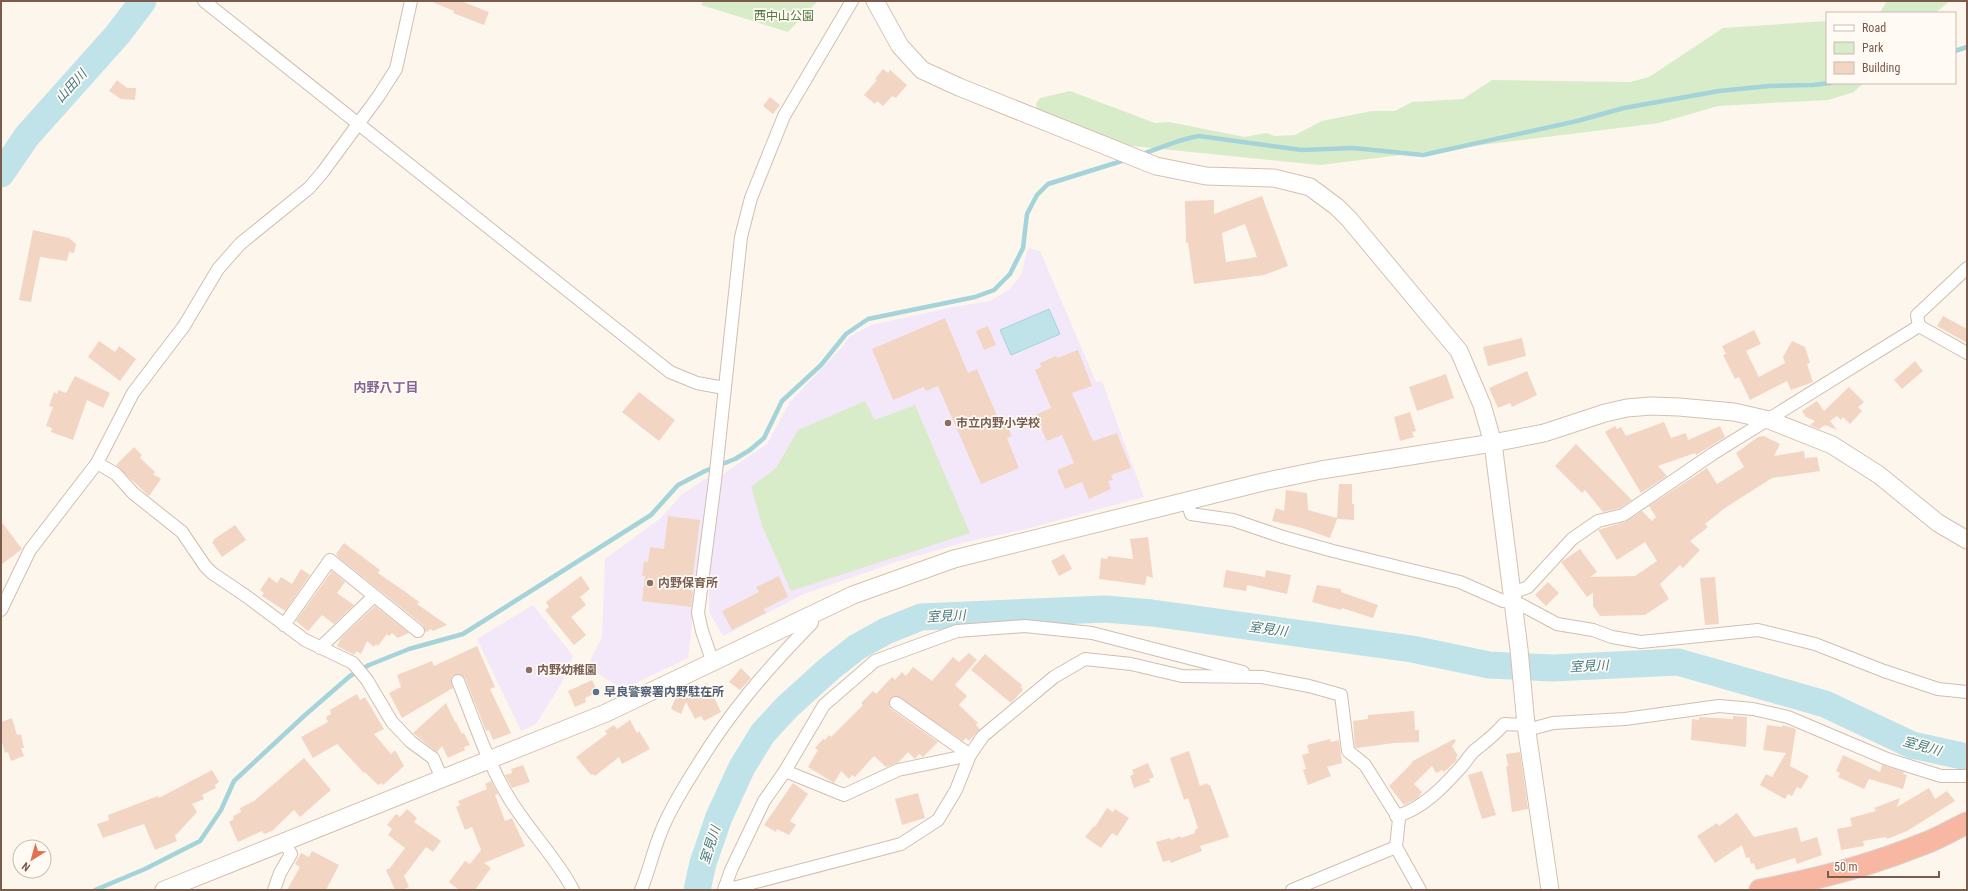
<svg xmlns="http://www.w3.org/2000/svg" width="1968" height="891" viewBox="0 0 1968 891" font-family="'Roboto Condensed','Noto Sans JP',sans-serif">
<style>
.education{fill:#f3e8fa}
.green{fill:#d8ecc9}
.water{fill:#bfe3e8;stroke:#a5d3da}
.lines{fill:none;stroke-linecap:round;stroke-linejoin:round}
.stream{stroke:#a5d3da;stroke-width:4.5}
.river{stroke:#bfe3e8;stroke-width:27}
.building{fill:#f3d5c3;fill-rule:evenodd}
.street-casing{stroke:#d1beb0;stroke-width:14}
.secondary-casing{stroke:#d6c0b0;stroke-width:19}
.highway-casing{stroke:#dad1cd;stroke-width:23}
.street{stroke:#fff;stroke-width:12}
.secondary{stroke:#fff;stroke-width:17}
.highway{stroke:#f7b7a3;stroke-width:21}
.education-dot{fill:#8d6e63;stroke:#fffaf3;stroke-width:1.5}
.service-dot{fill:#5c6f8a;stroke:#fffaf3;stroke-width:1.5}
.labels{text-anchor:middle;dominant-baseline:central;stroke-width:3.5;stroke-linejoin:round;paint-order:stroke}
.park-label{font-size:12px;fill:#537a41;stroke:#fffaf3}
.education-label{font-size:12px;font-weight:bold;fill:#785e54;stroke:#fffaf3;text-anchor:start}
.service-label{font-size:12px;font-weight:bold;fill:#4e5e75;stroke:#fffaf3;text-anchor:start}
.water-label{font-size:13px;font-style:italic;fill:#437c86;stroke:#fffaf3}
.neighbourhood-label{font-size:13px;font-weight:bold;fill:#846695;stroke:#fffaf3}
</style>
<rect width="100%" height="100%" fill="#fdf6ec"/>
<g class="education">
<polygon points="1028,248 1040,251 1096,382 1102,381 1144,497 1030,528 962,543 896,562 804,594 723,636 709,612 709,572 719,477 767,444 790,402 843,346 849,337 871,325 953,307 990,301 1010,289 1021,275"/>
<polygon points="709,477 688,658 623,689 587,667 602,637 605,559 661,518 682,494"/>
<polygon points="533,605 573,656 561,684 536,724 521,731 477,639"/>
</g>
<g class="green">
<polygon points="703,1 818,1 788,32 701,5"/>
<polygon points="1887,1 1950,1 1935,13 1875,13 1881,11"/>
<polygon points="1827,21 1827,83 1863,83 1854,92 1828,100 1718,106 1659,123 1320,165 1123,145 1038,111 1036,104 1040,98 1070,91 1155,123 1169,122 1245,137 1266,133 1275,136 1295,135 1322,121 1372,111 1395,111 1412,102 1463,99 1492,80 1630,82 1649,77 1723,28"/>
<polygon points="865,401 875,420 915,405 970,533 791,591 763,528 751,487 776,468 798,430"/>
</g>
<polygon class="water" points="1049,309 1060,334 1011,355 1000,330"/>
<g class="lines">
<g class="stream">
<polyline points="1955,51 1967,47"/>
<path d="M1142,154C1161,148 1179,139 1199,136L1302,150L1353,148L1423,155L1577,121L1624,108L1719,91L1769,86L1813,85L1830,83"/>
<polyline points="95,890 145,869 200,841 221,810 234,781 304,716 350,676 369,665 409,649 463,634 651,515 678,485 705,471 735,459 750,450 764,438 782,401 821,365 846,334 868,319 975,297 994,290 1010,274 1023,248 1027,214 1037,195 1048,184 1125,160"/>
</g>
<g class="river">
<polyline points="1,174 27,136 118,34 143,1"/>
<polyline points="697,890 703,863 719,817 742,767 763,733 787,707 829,669 857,647 886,631 921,617 1105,609 1152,613 1412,649 1489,665 1553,668 1678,662 1825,704 1912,745 1967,757"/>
</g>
</g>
<g class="building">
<polygon points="430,1 461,1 489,12 484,25 453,13 454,11"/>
<polygon points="883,69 888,73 890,70 907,85 896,98 892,96 883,106 877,101 875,104 864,95 877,80 875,79"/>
<polygon points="117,80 127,88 136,88 135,100 121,99 109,91"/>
<polygon points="770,97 780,105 773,114 763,106"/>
<path d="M1262,196L1288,266L1264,275L1194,284L1188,243H1186L1185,201L1214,200V214ZM1245,224L1257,257L1226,262L1222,233Z"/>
<polygon points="33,230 69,238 76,244 74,253 69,252 67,261 40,257 31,302 19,300"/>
<polygon points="1943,316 1967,329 1967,343 1937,326"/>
<polygon points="945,318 968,373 977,369 1000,423 1005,421 1012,436 1007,438 1019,468 981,484 938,386 926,391 924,387 893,400 872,349"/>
<polygon points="988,326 996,345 984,350 976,331"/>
<polygon points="1754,330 1761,344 1746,351 1759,377 1785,363 1783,357 1792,341 1805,347 1810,363 1807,364 1813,382 1791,390 1787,381 1750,400 1739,377 1735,379 1723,355 1726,354 1722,346"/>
<polygon points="1522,338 1526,356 1488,366 1483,347"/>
<polygon points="99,341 115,352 119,346 136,359 120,381 88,357"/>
<polygon points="1078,350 1092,386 1072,393 1093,441 1117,433 1131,468 1111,475 1113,480 1108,481 1111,489 1089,499 1082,482 1065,489 1057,470 1074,463 1062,435 1047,441 1035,415 1051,408 1035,370 1041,367 1040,363 1056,356 1057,358"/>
<polygon points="1915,361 1923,371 1902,389 1894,380"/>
<polygon points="1527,371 1537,395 1512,407 1510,403 1498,408 1489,388"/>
<polygon points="1446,374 1454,398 1417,411 1409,387"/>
<polygon points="75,376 110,393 103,408 87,400 73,440 51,432 52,428 46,426 53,407 49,406 54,392 57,394 58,390 66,393"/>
<polygon points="1849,387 1864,402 1858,407 1862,411 1850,424 1843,417 1841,420 1837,416 1830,421 1837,430 1825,425 1819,429 1810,425 1815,421 1806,417 1802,411 1817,401 1824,411"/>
<polygon points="639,392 675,420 659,441 622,412"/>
<polygon points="1410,412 1416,431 1412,432 1414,437 1400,441 1394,417"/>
<polygon points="1664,422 1671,438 1686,433 1688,440 1720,426 1725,437 1696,455 1695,453 1658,466 1667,476 1641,493 1605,432 1615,426 1617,429 1621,427 1626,436"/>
<polygon points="1764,436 1780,444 1774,456 1804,451 1805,458 1817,457 1820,471 1772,478 1725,508 1705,524 1708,527 1690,541 1700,550 1683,568 1680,565 1660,584 1669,599 1645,615 1600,616 1593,606 1593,593 1587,597 1561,562 1580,549 1597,572 1590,577 1635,576 1657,561 1645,542 1617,560 1598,530 1625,522 1642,511 1652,521 1656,517 1649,506 1707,468 1717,484 1744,467 1736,453 1758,437"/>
<polygon points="1576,444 1632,500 1620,508 1603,512 1585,490 1582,493 1555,466"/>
<polygon points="134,447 142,455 140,458 155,472 153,474 161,479 149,496 116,465"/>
<polygon points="1339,484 1352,484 1352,504 1354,504 1354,520 1337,519 1330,538 1302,528 1272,521 1276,508 1284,511 1286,490 1307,493 1308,510 1337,518"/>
<polygon points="668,516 700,520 691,591 693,591 691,607 642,601 645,576 642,576 644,561 648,562 650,547 664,549"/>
<polygon points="1,521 22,549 1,565"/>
<polygon points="235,525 246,540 222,557 212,542 214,541 213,540"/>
<polygon points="1148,537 1153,578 1147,576 1145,585 1099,579 1101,558 1107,559 1108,556 1133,559 1130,539"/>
<polygon points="344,543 380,570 378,573 407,593 419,602 417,604 447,625 433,631 431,629 427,632 425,631 423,625 338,557 336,554"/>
<polygon points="1064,554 1072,569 1059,576 1051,561"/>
<polygon points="301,569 310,575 285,611 262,596 264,593 260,590 269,577 277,583 281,577 292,584"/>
<polygon points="1226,570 1265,577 1266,570 1291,575 1287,594 1247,585 1246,591 1223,587"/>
<polygon points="332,571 345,582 337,593 354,605 334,624 322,615 308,631 296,621"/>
<polygon points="581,576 590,589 580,597 586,605 571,617 586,635 574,645 545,610 549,607 546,602"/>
<polygon points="779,576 788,597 764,609 766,613 732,630 722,611 759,592 756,587"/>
<polygon points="1715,577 1719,624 1705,625 1700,578"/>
<polygon points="1548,582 1559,593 1546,606 1535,595"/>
<polygon points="1317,585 1341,589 1341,592 1378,605 1373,618 1342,608 1341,610 1312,602"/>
<polygon points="375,606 409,633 398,638 392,633 389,636 387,634 378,646 376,644 374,647 367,641 361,654 356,651 355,655 337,646 341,638"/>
<polygon points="477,646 495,687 490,689 511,733 493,740 489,730 486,731 465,678 459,674 452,676 451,680 453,688 402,718 389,693 401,687 397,675 432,661 434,666"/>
<polygon points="969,653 977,660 955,685 967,696 959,705 978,723 976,725 980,729 969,741 966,738 963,741 896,696 890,699 889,706 891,709 938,742 923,757 919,754 915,759 908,752 899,762 886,767 874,756 855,777 852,775 849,779 841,771 834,783 808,767 818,750 815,748 823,739 825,740 829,735 831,737 863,705 861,703 873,691 876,694 892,677 895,680 902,672 906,676 913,667 932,681 953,657 959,662"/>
<polygon points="985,654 1022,685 1021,687 1023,690 1011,703 971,670"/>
<polygon points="741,668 751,678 740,690 729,682"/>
<polygon points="592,680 598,692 585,698 586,702 575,707 568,691"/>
<polygon points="707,683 721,712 704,721 701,716 695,719 686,702 681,714 671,709 675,699"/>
<polygon points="357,694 360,700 365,697 384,729 374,734 391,754 395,750 404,766 383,785 381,783 378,785 365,772 364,773 337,744 313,758 301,737 328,722 326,717 331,714 330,710"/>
<polygon points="446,703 455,722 456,722 462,734 464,733 470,745 464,747 465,750 448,758 442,746 437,752 413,733"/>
<polygon points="1414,711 1415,730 1419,730 1419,742 1394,743 1357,748 1355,747 1353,721 1368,719 1368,715"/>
<polygon points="1733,716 1747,717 1746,747 1691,740 1692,719 1699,720 1699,717 1733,719"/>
<polygon points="12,718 17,735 21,734 24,748 21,748 24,756 11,761 8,752 5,753 1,738 1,722"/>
<polygon points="630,720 637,733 639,731 650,749 622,764 619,757 595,776 593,774 591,775 576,757 607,734 605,731 614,725 617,729"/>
<polygon points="1767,725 1782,727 1783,725 1796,729 1790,766 1809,776 1801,789 1797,787 1792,796 1788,794 1785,799 1760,785 1766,774 1772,777 1786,753 1763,750"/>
<polygon points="1330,739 1331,742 1339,740 1342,763 1327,767 1331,776 1308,785 1303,770 1306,769 1302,755 1309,753 1307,745"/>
<polygon points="1454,739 1456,741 1452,746 1458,756 1456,757 1457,760 1444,772 1442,770 1436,773 1432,766 1414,784 1422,792 1418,798 1404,805 1389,786 1412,763 1411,762"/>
<polygon points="1189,751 1200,786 1207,783 1208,785 1210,785 1229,837 1200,846 1202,851 1181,859 1171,863 1170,860 1163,862 1156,842 1170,838 1171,840 1180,836 1181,838 1195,833 1195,830 1198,828 1188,798 1184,800 1170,758"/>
<polygon points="1520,752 1528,809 1512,812 1506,766 1508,766 1506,754"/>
<polygon points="1843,755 1880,772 1882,765 1904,772 1903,774 1907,775 1903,789 1869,779 1864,789 1838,777 1840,773 1836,771"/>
<polygon points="304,758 331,790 300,817 294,810 272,831 264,834 262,831 238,842 229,822 234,819 233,816 241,812 240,808 254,801"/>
<polygon points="1148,763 1154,777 1149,779 1150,782 1134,788 1130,776 1134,774 1132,770"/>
<polygon points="523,765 530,782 512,788 505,775 512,773 511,769"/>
<polygon points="212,770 219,782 215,785 216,788 202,795 204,799 192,804 197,812 175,836 177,841 155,850 144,824 103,838 97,824 109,820 108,815 158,796 159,798"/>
<polygon points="1482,771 1496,815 1482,819 1468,775"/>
<polygon points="491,781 498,794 495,795 505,821 512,818 525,846 484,863 491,868 475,890 459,890 449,882 465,861 470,864 481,850 472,827 465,830 456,807 460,805 458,801 487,789 485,784"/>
<polygon points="793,783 808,794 790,821 796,825 789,835 777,829 776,832 764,825"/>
<polygon points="1929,788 1935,799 1947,791 1955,801 1907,831 1887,839 1886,837 1863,841 1864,846 1841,850 1837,829 1852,826 1850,818 1876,811 1874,808 1900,798 1897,807"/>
<polygon points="918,793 925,818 902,825 895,799"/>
<polygon points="1107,808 1113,812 1115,809 1129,818 1117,836 1112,833 1101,848 1085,837 1094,826 1095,827"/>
<polygon points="407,809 417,818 414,822 441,841 433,852 426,847 404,876 409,887 402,890 395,890 386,870 390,868 405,848 388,835 392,829 387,825 396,814 400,817"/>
<polygon points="1737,813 1754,837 1797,827 1801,842 1817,837 1822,855 1797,864 1795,858 1756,870 1754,863 1751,864 1749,857 1746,858 1742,845 1715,863 1697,836 1717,823 1719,826"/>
<polygon points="312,851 339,865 326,890 287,890 300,867 295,864 301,853 309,857"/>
</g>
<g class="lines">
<g class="street-casing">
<g id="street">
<polyline points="204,1 670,372 697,383 724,388"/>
<polyline points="1919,326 1917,315 1967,268"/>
<polyline points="1919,326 1967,353"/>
<polyline points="97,463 116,474 133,493 182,532 205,566 212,573 246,596 305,640 353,663 367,680 392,722 411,742 433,758 442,779"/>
<polyline points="1187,501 1191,514 1233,520 1283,537 1333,551 1460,582 1503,601 1516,602 1557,624 1593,630 1612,637 1641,642 1758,630 1815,644 1884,671 1938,689 1967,692"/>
<polyline points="1511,590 1520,590 1528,587 1572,539 1598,521 1623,515 1714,453 1919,326"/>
<polyline points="1,610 30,550 97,463 133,393 184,326 218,269 240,244 309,188 322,173 378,97 396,69 411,1"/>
<polyline points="284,625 330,560 418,631"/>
<polyline points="320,648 374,596"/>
<polyline points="713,663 702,631 698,613 715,481 741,237 751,198 784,116 852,1"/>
<path d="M458,681C474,720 487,762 509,798C528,830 556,857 573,890"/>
<polyline points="1527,730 1553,723 1625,719 1719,706 1753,709 1788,717 1887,759 1941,776 1967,776"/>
<polyline points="785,771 844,795 898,770 970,755 983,736 1054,677 1085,659 1131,664 1182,676 1262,677 1309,686 1341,695 1348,751 1365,765 1399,819 1396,847 1420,890"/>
<path d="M1396,816C1422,810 1445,785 1462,766C1466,761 1470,755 1474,751C1485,742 1495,735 1504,724L1526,725"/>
<polyline points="725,887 733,888 901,844 938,820 956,790 970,755 896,703"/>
<polyline points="274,890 280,873 291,854 284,841"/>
<path d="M641,890C649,871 653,851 661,832C669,811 682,790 694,771C729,713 765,671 812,623L811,614"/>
<polyline points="724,890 731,870 764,801 785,771 824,705 875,661 957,631 1025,626 1092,633 1243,672"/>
<polyline points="1292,890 1396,847"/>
</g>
</g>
<g class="secondary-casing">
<g id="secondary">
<polyline points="875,1 900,46 922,70 959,87 1156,166 1206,176 1274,178 1310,187 1337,207 1349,219 1459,351 1482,405 1493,443 1519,649 1526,725 1550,890"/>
<polyline points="164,890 606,713 853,595 954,559 1263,482 1321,470 1493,443 1544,433 1605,413 1627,408 1651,406 1679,407 1734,412 1769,420 1832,445 1879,475 1938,523 1967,540"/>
</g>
</g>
<g class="highway-casing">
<path id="highway" d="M1760,890C1815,880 1871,865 1923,844C1938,839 1952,830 1967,823"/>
</g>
<use href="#street" class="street"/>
<use href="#secondary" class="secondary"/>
<use href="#highway" class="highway"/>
</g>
<g class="education-dot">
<circle cx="948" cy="423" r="4"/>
<circle cx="650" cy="583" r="4"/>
<circle cx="529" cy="670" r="4"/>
</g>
<circle class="service-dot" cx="596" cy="692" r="4"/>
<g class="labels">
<g class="park-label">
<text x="784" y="16">西中山公園</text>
</g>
<g class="education-label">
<text x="956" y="423">市立内野小学校</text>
<text x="658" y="583">内野保育所</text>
<text x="537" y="670">内野幼稚園</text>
</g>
<g class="service-label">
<text x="604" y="692">早良警察署内野駐在所</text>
</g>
<g class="water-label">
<text transform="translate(71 86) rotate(-48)">山田川</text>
<text transform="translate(946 616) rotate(-3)">室見川</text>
<text transform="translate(1268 629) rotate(8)">室見川</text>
<text transform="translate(1589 666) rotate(-3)">室見川</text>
<text transform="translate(1922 746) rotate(16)">室見川</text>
<text transform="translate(710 845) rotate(-72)">室見川</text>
</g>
<g class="neighbourhood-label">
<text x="386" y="387">内野八丁目</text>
</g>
</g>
<rect width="1968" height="891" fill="none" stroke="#7a5c4d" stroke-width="4"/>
<rect x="1826" y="12" width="130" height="72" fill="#fffaf3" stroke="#cabbb1"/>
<rect x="1834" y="25" width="20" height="6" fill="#ffffff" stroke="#cabbb1"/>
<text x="1862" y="32" font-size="12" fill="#7a5c4d">Road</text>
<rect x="1834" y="42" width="20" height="12" fill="#d8ecc9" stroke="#cabbb1"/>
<text x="1862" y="52" font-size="12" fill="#7a5c4d">Park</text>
<rect x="1834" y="62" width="20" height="12" fill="#f3d5c3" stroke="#cabbb1"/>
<text x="1862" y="72" font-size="12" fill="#7a5c4d">Building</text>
<g transform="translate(32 859) rotate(217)"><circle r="19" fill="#fffaf3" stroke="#cabbb1"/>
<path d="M0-3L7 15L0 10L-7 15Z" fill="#e76f51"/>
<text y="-6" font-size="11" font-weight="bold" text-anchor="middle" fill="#7a5c4d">N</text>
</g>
<path d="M1828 871v6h111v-6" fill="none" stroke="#7a5c4d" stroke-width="2"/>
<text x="1834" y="871" font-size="12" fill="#7a5c4d" stroke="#fffaf3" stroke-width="3" paint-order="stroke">50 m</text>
</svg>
